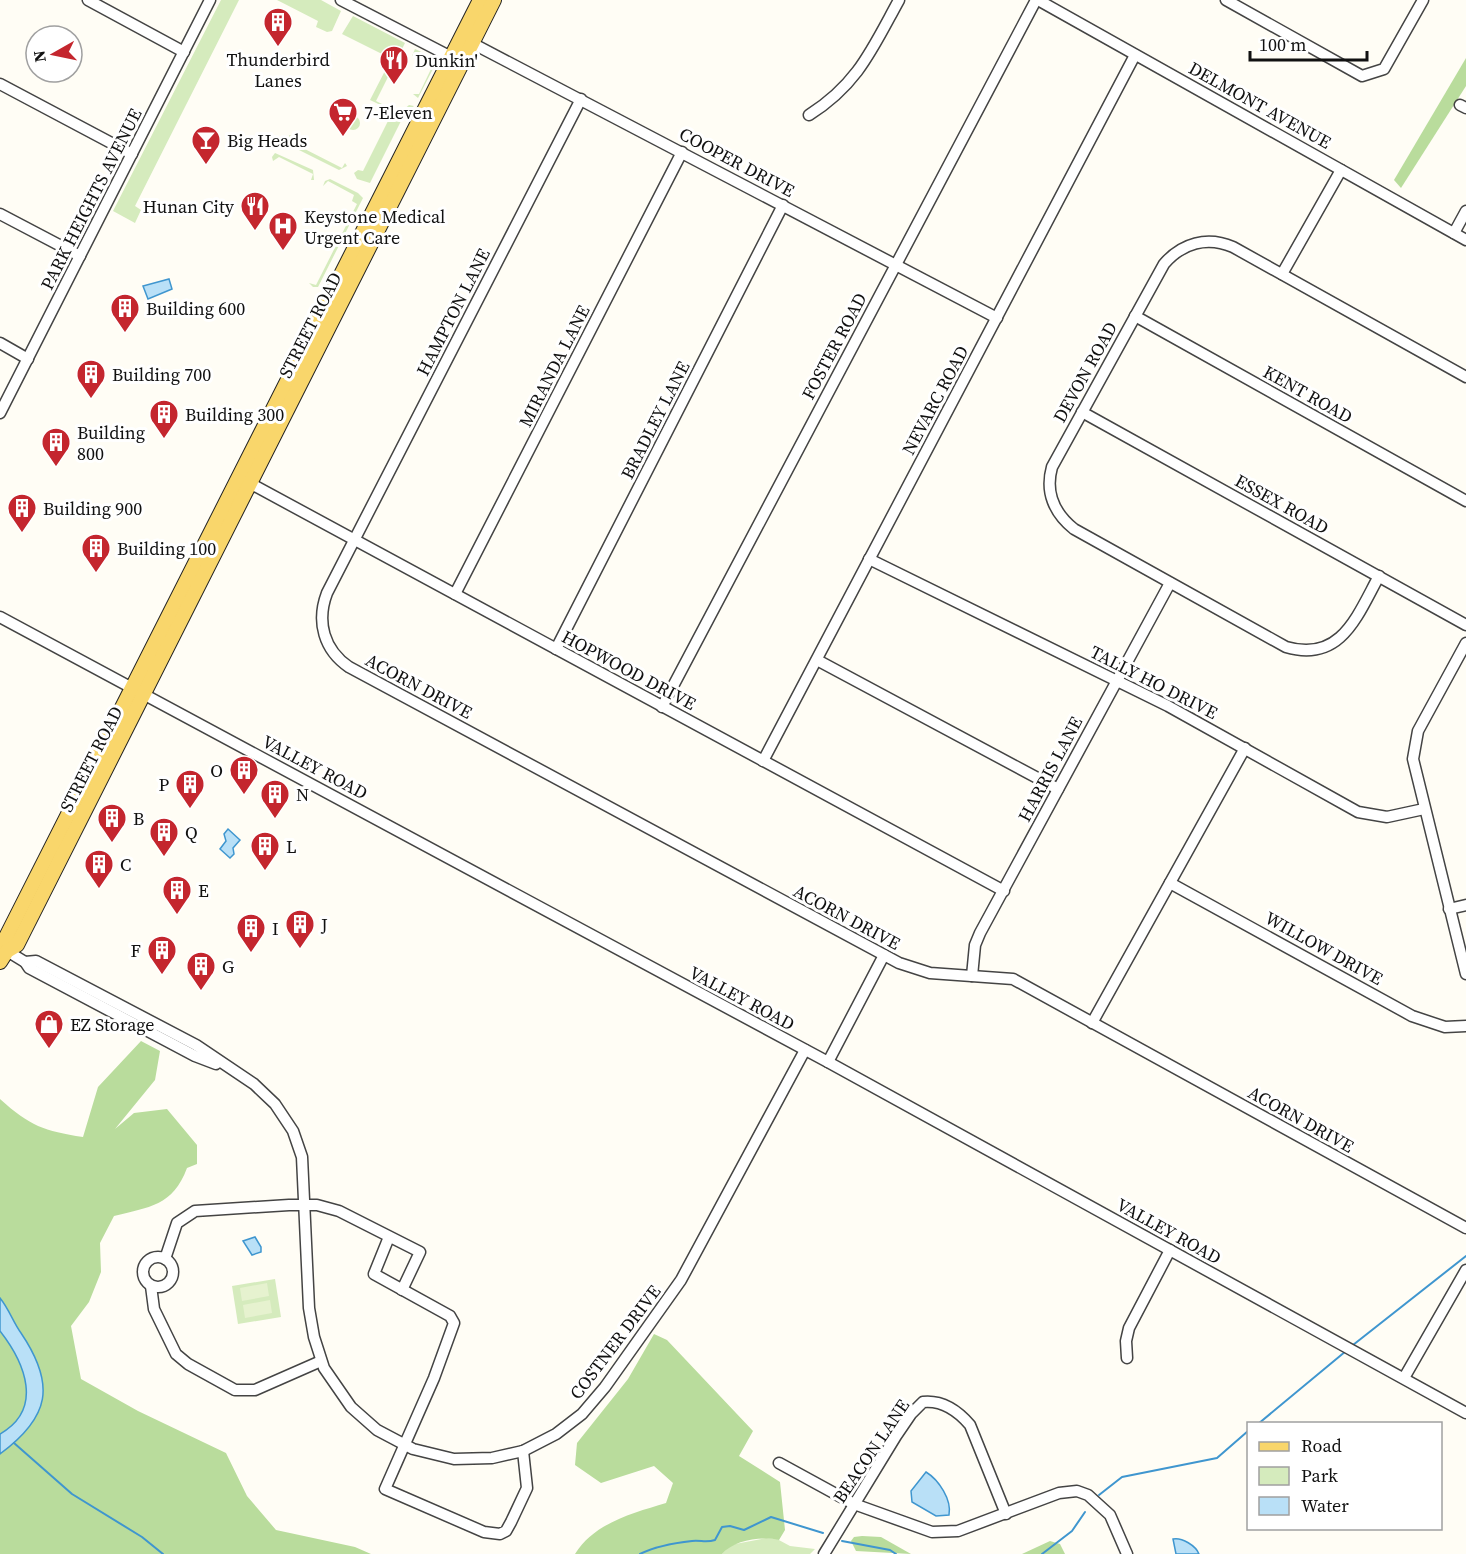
<svg xmlns="http://www.w3.org/2000/svg" width="1466" height="1554" viewBox="0 0 1466 1554" font-family="'Source Serif 4',serif">
<style>
.green{fill:#d5ebbd}
.forest{fill:#b9dc9c}
.pitch{fill:#e6f2cf}
.water{fill:#b9e0f7;stroke:#3f96cf;stroke-width:1.5}
.lines{fill:none;stroke-linecap:round;stroke-linejoin:round}
.stream{stroke:#3f96cf;stroke-width:2}
.minor-casing{stroke:#444;stroke-width:13}
.major-casing{stroke:#222;stroke-width:16}
.minor{stroke:#fff;stroke-width:10}
.major{stroke:#f9d66b;stroke-width:14}
.labels{text-anchor:middle;dominant-baseline:central;stroke-width:6;stroke-linejoin:round;paint-order:stroke}
.poi-label{font-size:18px;fill:#111;stroke:#fff;text-anchor:start}
.street-label{font-size:18px;fill:#111;stroke:#fff}
</style>
<rect width="100%" height="100%" fill="#fffdf5"/>
<g class="green">
<polygon points="221,0 239,0 135,206 141,210 135,223 113,211"/>
<polygon points="277,0 321,0 341,11 332,31 327,32 316,27 318,21"/>
<polygon points="353,16 405,43 376,101 400,113 409,105 414,106 404,115 370,183 357,179 354,173 358,170 363,171 393,111 370,100 388,65 382,61 384,55 342,34"/>
<polygon points="415,49 432,57 435,65 418,98 413,94 419,94 431,69 428,66 430,59 417,52 412,56"/>
<circle cx="353" cy="123" r="7"/>
<polygon points="289,135 292,136 291,142 342,168 345,163 347,166 339,170 291,146"/>
<polygon points="275,153 313,170 314,180 311,180 313,174 279,157 273,161 272,157"/>
<polygon points="330,179 358,193 363,198 318,287 313,287 309,283 316,285 357,204 352,201 354,195 328,181 323,186 325,181"/>
<polygon points="275,1279 281,1317 238,1324 232,1286"/>
<polygon points="766,1538 777,1539 790,1546 815,1549 810,1554 722,1554 730,1545"/>
</g>
<g class="forest">
<polygon points="1466,58 1466,86 1401,188 1394,180"/>
<path d="M141,1041L160,1051L155,1080L115,1129L134,1113L167,1109L197,1145V1164L187,1168C173,1206 149,1207 114,1216L100,1243L101,1272L89,1302L71,1326L81,1379L138,1411L226,1453L247,1496L276,1530L355,1547L371,1554H0V1099C30,1126 44,1131 83,1137L98,1087Z"/>
<path d="M654,1334L667,1340L753,1431L739,1456L780,1482L785,1530L779,1540C761,1536 734,1540 722,1554H575C594,1523 633,1513 666,1503L673,1483L654,1466L601,1483L575,1465L577,1443L628,1379Z"/>
<polygon points="862,1536 881,1537 911,1554 856,1551 851,1541 854,1537"/>
<polygon points="1050,1541 1060,1544 1065,1554 1022,1554"/>
</g>
<g class="pitch">
<polygon points="267,1283 269,1296 242,1301 240,1288"/>
<polygon points="270,1300 272,1313 245,1318 243,1305"/>
</g>
<g class="water">
<polygon points="169,279 172,289 148,299 143,286"/>
<polygon points="228,829 240,840 233,848 234,854 230,858 220,849 226,841 224,834"/>
<polygon points="255,1237 261,1247 261,1252 252,1255 243,1241"/>
<path d="M0,1298C9,1309 13,1322 21,1333C56,1385 50,1417 0,1454V1434C44,1409 25,1363 0,1331Z"/>
<path d="M926,1472C939,1480 952,1500 949,1515L936,1516L912,1502L911,1491Z"/>
<path d="M1173,1539C1182,1537 1196,1546 1199,1554H1176Z"/>
</g>
<g class="lines">
<g class="stream">
<polyline points="1353,1345 1466,1256"/>
<polyline points="1258,1424 1346,1351"/>
<polyline points="14,1443 72,1494 142,1537 163,1554"/>
<polyline points="1099,1495 1122,1477 1217,1458 1248,1431"/>
<polyline points="842,1541 890,1550 896,1554"/>
<path d="M640,1554C656,1546 674,1543 692,1541C701,1540 706,1543 715,1540L722,1527L730,1526L744,1530L771,1517L823,1533"/>
<polyline points="1042,1554 1072,1531 1085,1512"/>
</g>
<g class="minor-casing">
<g id="minor">
<polyline points="88,0 184,52"/>
<polyline points="341,0 457,60"/>
<polyline points="1038,0 1466,240"/>
<polyline points="1226,0 1362,76 1384,69 1423,0"/>
<polyline points="466,40 997,318"/>
<polyline points="0,84 132,154"/>
<path d="M581,99L327,593C316,622 324,650 349,667L899,963L930,973L1013,979L1466,1228"/>
<polyline points="1460,105 1466,108"/>
<path d="M809,115C858,84 872,49 899,0"/>
<polyline points="0,214 80,256"/>
<polyline points="1454,233 1466,211"/>
<polyline points="1282,274 1341,170"/>
<polyline points="1135,316 1466,501"/>
<polyline points="0,343 28,359"/>
<polyline points="1082,412 1466,625"/>
<polyline points="0,413 210,0"/>
<polyline points="244,480 1004,891"/>
<polyline points="869,559 1168,706 1358,812 1387,817 1424,809"/>
<path d="M1379,576C1357,616 1341,663 1286,647L1074,529C1054,513 1045,492 1052,467L1164,264C1182,243 1207,236 1233,247L1466,377"/>
<polyline points="455,594 682,152"/>
<polyline points="0,617 828,1062 1466,1413"/>
<polyline points="1466,643 1418,731 1413,759 1466,974"/>
<polyline points="556,649 783,205"/>
<polyline points="817,660 1058,789"/>
<polyline points="662,707 1036,0"/>
<polyline points="763,761 1135,55"/>
<polyline points="1170,883 1412,1016 1445,1027 1466,1026"/>
<polyline points="1449,909 1466,905"/>
<polyline points="7,951 25,962 29,968 195,1056 216,1064"/>
<polyline points="25,962 36,961 196,1045 254,1084 275,1104 293,1131 302,1157 309,1308 314,1337 324,1368 351,1407 377,1430 413,1449 454,1459 492,1458 523,1451 556,1434 582,1414 605,1387 681,1280 805,1050"/>
<polyline points="972,976 975,945 980,933 1170,583"/>
<polyline points="1092,1023 1245,748"/>
<polyline points="828,1062 884,955"/>
<polyline points="389,1237 374,1274 450,1316 454,1323 434,1378 385,1489 484,1532 500,1534 506,1531 511,1522 527,1488 523,1451"/>
<circle cx="158" cy="1272" r="15"/>
<polyline points="165,1259 177,1223 195,1211 289,1205 317,1205 339,1211 420,1252 402,1290"/>
<polyline points="151,1286 154,1309 176,1354 188,1364 235,1390 255,1390 321,1361"/>
<polyline points="1127,1358 1126,1341 1129,1328 1170,1250"/>
<polyline points="1404,1378 1466,1270"/>
<polyline points="779,1463 854,1504 932,1532 958,1531 1059,1493 1077,1491 1088,1495 1110,1515 1127,1554"/>
<path d="M824,1554L896,1436L911,1414L923,1402C942,1400 958,1411 970,1425L1006,1514"/>
</g>
</g>
<g class="major-casing">
<g id="major">
<polyline points="7,951 6,937 480,0"/>
<polyline points="0,962 7,951 17,945 494,0"/>
</g>
</g>
<use href="#minor" class="minor"/>
<use href="#major" class="major"/>
</g>
<defs>
<g id="building-pin" transform="scale(1.5)"><path d="M0 17L-7.5 6A9.5 9.5 0 1 1 7.5 6Z" fill="#c4262e" stroke="#fff"/><path d="M-4-6H4V6H1V3H-1V6H-4ZM-2.5-4.3h1.7v1.8h-1.7ZM.8-4.3h1.7v1.8H.8ZM-2.5-1h1.7V.8h-1.7ZM.8-1h1.7V.8H.8Z" fill="#fff"/></g>
<g id="restaurant-pin" transform="scale(1.5)"><path d="M0 17L-7.5 6A9.5 9.5 0 1 1 7.5 6Z" fill="#c4262e" stroke="#fff"/><path d="M-5-6h1v4h1v-4h1v4h1v-4h1v5L-1.5 .5V6h-2V.5L-5-1ZM5-6V6H3V1.5H1.5Q1.5-4 5-6Z" fill="#fff"/></g>
<g id="supermarket-pin" transform="scale(1.5)"><path d="M0 17L-7.5 6A9.5 9.5 0 1 1 7.5 6Z" fill="#c4262e" stroke="#fff"/><path d="M-6-5.5h2.5l.6 2H6L4.5 2H-2.5L-4.4-4H-6ZM-1.5 3.2a1.3 1.3 0 1 0 .1 0ZM3 3.2a1.3 1.3 0 1 0 .1 0Z" fill="#fff"/></g>
<g id="bar-pin" transform="scale(1.5)"><path d="M0 17L-7.5 6A9.5 9.5 0 1 1 7.5 6Z" fill="#c4262e" stroke="#fff"/><path d="M-6-5H6L.8 .8V4.5H3.5V6h-7V4.5H-.8V.8Z" fill="#fff"/></g>
<g id="hospital-pin" transform="scale(1.5)"><path d="M0 17L-7.5 6A9.5 9.5 0 1 1 7.5 6Z" fill="#c4262e" stroke="#fff"/><path d="M-5-5h3v3.5h4V-5h3V5h-3V1.5h-4V5h-3Z" fill="#fff"/></g>
<g id="shop-pin" transform="scale(1.5)"><path d="M0 17L-7.5 6A9.5 9.5 0 1 1 7.5 6Z" fill="#c4262e" stroke="#fff"/><path d="M-5-2.5h2.3a2.7 3.5 0 0 1 5.4 0H5L5.5 6h-11ZM-1.5-2.5h3a1.5 2.3 0 0 0-3 0Z" fill="#fff"/></g>
</defs>
<g fill-rule="evenodd">
<use href="#building-pin" x="278" y="22"/>
<use href="#restaurant-pin" x="394" y="60"/>
<use href="#supermarket-pin" x="343" y="112"/>
<use href="#bar-pin" x="206" y="140"/>
<use href="#restaurant-pin" x="255" y="206"/>
<use href="#hospital-pin" x="283" y="226"/>
<use href="#building-pin" x="125" y="308"/>
<use href="#building-pin" x="91" y="374"/>
<use href="#building-pin" x="164" y="414"/>
<use href="#building-pin" x="56" y="442"/>
<use href="#building-pin" x="22" y="508"/>
<use href="#building-pin" x="96" y="548"/>
<use href="#building-pin" x="244" y="770"/>
<use href="#building-pin" x="190" y="784"/>
<use href="#building-pin" x="275" y="794"/>
<use href="#building-pin" x="112" y="818"/>
<use href="#building-pin" x="164" y="832"/>
<use href="#building-pin" x="265" y="846"/>
<use href="#building-pin" x="99" y="864"/>
<use href="#building-pin" x="177" y="890"/>
<use href="#building-pin" x="300" y="924"/>
<use href="#building-pin" x="251" y="928"/>
<use href="#building-pin" x="162" y="950"/>
<use href="#building-pin" x="201" y="966"/>
<use href="#shop-pin" x="49" y="1024"/>
</g>
<g class="labels">
<g class="poi-label">
<text x="278" y="59" text-anchor="middle">Thunderbird<tspan x="278" dy="21">Lanes</tspan></text>
<text x="415" y="60">Dunkin'</text>
<text x="364" y="112">7-Eleven</text>
<text x="227" y="140">Big Heads</text>
<text x="234" y="206" text-anchor="end">Hunan City</text>
<text x="304" y="216">Keystone Medical<tspan x="304" dy="21">Urgent Care</tspan></text>
<text x="146" y="308">Building 600</text>
<text x="112" y="374">Building 700</text>
<text x="185" y="414">Building 300</text>
<text x="77" y="432">Building<tspan x="77" dy="21">800</tspan></text>
<text x="43" y="508">Building 900</text>
<text x="117" y="548">Building 100</text>
<text x="223" y="770" text-anchor="end">O</text>
<text x="169" y="784" text-anchor="end">P</text>
<text x="296" y="794">N</text>
<text x="133" y="818">B</text>
<text x="185" y="832">Q</text>
<text x="286" y="846">L</text>
<text x="120" y="864">C</text>
<text x="198" y="890">E</text>
<text x="321" y="924">J</text>
<text x="272" y="928">I</text>
<text x="141" y="950" text-anchor="end">F</text>
<text x="222" y="966">G</text>
<text x="70" y="1024">EZ Storage</text>
</g>
<g class="street-label">
<text transform="translate(1260 105) rotate(29)">DELMONT AVENUE</text>
<text transform="translate(737 162) rotate(28)">COOPER DRIVE</text>
<text transform="translate(91 199) rotate(-63)">PARK HEIGHTS AVENUE</text>
<text transform="translate(453 312) rotate(-63)">HAMPTON LANE</text>
<text transform="translate(310 325) rotate(-63)">STREET ROAD</text>
<text transform="translate(834 346) rotate(-62)">FOSTER ROAD</text>
<text transform="translate(554 366) rotate(-63)">MIRANDA LANE</text>
<text transform="translate(1085 372) rotate(-61)">DEVON ROAD</text>
<text transform="translate(1308 394) rotate(29)">KENT ROAD</text>
<text transform="translate(935 400) rotate(-62)">NEVARC ROAD</text>
<text transform="translate(655 420) rotate(-63)">BRADLEY LANE</text>
<text transform="translate(1282 504) rotate(29)">ESSEX ROAD</text>
<text transform="translate(629 670) rotate(28)">HOPWOOD DRIVE</text>
<text transform="translate(1154 682) rotate(27)">TALLY HO DRIVE</text>
<text transform="translate(419 686) rotate(28)">ACORN DRIVE</text>
<text transform="translate(91 759) rotate(-63)">STREET ROAD</text>
<text transform="translate(315 767) rotate(28)">VALLEY ROAD</text>
<text transform="translate(1050 769) rotate(-62)">HARRIS LANE</text>
<text transform="translate(847 917) rotate(28)">ACORN DRIVE</text>
<text transform="translate(1324 948) rotate(29)">WILLOW DRIVE</text>
<text transform="translate(742 998) rotate(28)">VALLEY ROAD</text>
<text transform="translate(1301 1119) rotate(29)">ACORN DRIVE</text>
<text transform="translate(1169 1231) rotate(29)">VALLEY ROAD</text>
<text transform="translate(615 1342) rotate(-53)">COSTNER DRIVE</text>
<text transform="translate(871 1451) rotate(-56)">BEACON LANE</text>
</g>
</g>
<rect x="1247" y="1422" width="195" height="108" fill="#ffffff" stroke="#a0a0a0" stroke-width="1.5"/>
<rect x="1259" y="1442" width="30" height="9" fill="#f9d66b" stroke="#a0a0a0" stroke-width="1.5"/>
<text x="1301" y="1452" font-size="18" fill="#111111">Road</text>
<rect x="1259" y="1467" width="30" height="18" fill="#d5ebbd" stroke="#a0a0a0" stroke-width="1.5"/>
<text x="1301" y="1482" font-size="18" fill="#111111">Park</text>
<rect x="1259" y="1497" width="30" height="18" fill="#b9e0f7" stroke="#a0a0a0" stroke-width="1.5"/>
<text x="1301" y="1512" font-size="18" fill="#111111">Water</text>
<g transform="translate(54 54) rotate(261)"><circle r="28" fill="#ffffff" stroke="#a0a0a0" stroke-width="1.5"/>
<path d="M0-4.5L10 22L0 15L-10 22Z" fill="#c4262e"/>
<text y="-9" font-size="16" font-weight="bold" text-anchor="middle" fill="#111111">N</text>
</g>
<path d="M1250 51v9h117v-9" fill="none" stroke="#111111" stroke-width="3"/>
<text x="1259" y="51" font-size="18" fill="#111111" stroke="#ffffff" stroke-width="4.5" paint-order="stroke">100 m</text>
</svg>
